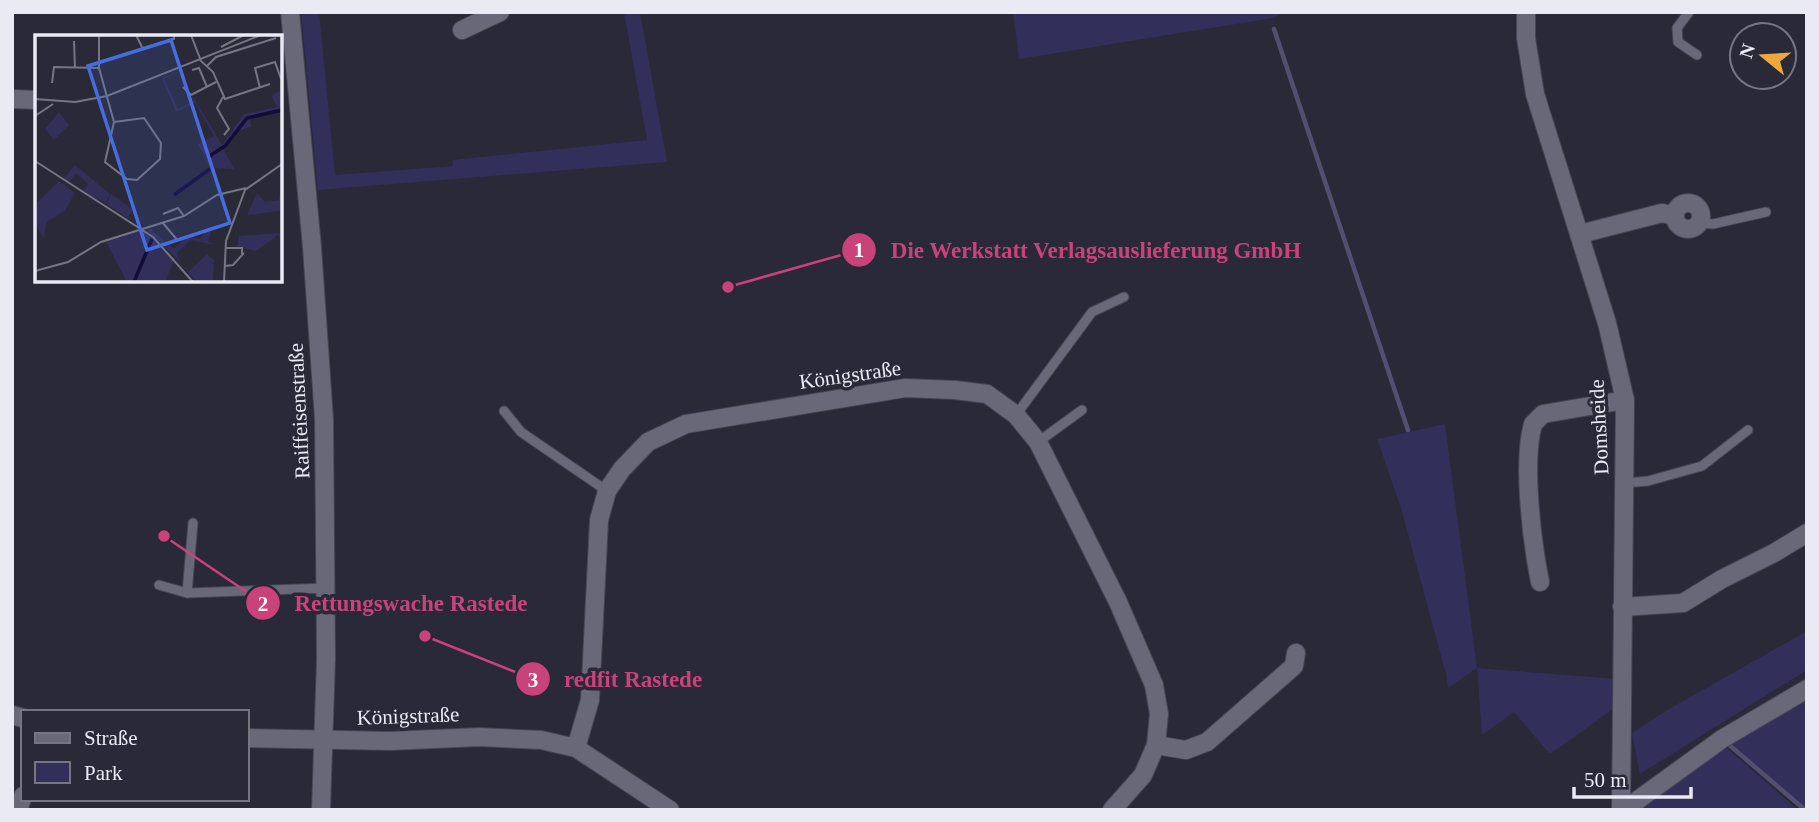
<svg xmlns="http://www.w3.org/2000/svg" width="1819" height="822" viewBox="0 0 1819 822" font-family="'Times New Roman',serif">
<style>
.green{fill:#322f5b}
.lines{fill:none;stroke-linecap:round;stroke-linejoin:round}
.stream{stroke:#544f70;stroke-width:4.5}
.lane-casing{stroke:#464552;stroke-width:11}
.street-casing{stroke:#464552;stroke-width:20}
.secondary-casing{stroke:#464552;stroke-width:20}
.lane{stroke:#686879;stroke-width:9}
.street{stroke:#686879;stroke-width:18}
.secondary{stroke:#686879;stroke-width:18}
.labels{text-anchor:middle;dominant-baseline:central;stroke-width:7;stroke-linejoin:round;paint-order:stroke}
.street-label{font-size:21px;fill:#e9eaf4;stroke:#292937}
.inset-river{fill:none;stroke:#140c38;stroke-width:3.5}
.inset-road{fill:none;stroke:#767683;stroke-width:2}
.view{fill:#466dde;fill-opacity:0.15;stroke:#466dde;stroke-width:3.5}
.inset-edge{fill:none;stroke:#e9eaf4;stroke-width:3.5}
.leader{fill:none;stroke:#ca427a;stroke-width:2.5}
.callout-dot{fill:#ca427a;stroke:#292937;stroke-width:2.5}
.mark-label{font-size:21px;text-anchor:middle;font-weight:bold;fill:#fff}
.callout-label{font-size:23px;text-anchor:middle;font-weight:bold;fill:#ca427a;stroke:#292937;stroke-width:7;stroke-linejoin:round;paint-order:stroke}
</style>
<rect width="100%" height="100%" fill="#292937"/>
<g class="green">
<polygon points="301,12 319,12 335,175 453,166 453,160 647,140 624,12 640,12 667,162 318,190"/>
<polygon points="1013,12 1284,12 1274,18 1019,59"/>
<polygon points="1445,424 1477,668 1617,679 1616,707 1550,754 1514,712 1482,735 1477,668 1448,688 1446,674 1401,508 1377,439"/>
<polygon points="1807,631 1807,670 1640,774 1632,733 1669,709"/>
<polygon points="1807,695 1807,810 1804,810 1728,740"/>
<polygon points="1722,744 1798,810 1637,810"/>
</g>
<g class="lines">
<g class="stream">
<polyline points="1274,29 1408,430"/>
<polyline points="1727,743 1805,810"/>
</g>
<g class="lane-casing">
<g id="lane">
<polyline points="1689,12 1677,28 1678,42 1697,55"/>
<polyline points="1699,223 1713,224 1766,212"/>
<polyline points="504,411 521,432 607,491"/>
<polyline points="1016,415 1092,312 1124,297"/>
<polyline points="1038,442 1082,410"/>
<polyline points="1625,483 1648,481 1702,466 1748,430"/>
<polyline points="159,585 187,593 326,588"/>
<polyline points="187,593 193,523"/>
</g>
</g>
<g class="street-casing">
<g id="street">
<polyline points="1526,12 1526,38 1535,94 1607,323 1625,400 1621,810"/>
<polyline points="462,30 500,12"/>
<polyline points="12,99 37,100"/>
<circle cx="1688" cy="216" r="13"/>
<polyline points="1580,234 1662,213 1675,216"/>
<path d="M1540,582C1532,542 1522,462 1533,424L1543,414L1625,400"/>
<polyline points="1622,607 1683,603 1722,579 1774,553 1807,533"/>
<polyline points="12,715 23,718"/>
<polyline points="247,738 390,741 479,737 541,740 576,748 670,810"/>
<polyline points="1156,745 1186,750 1207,742 1294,666 1296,653"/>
<polyline points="576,748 590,700 599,520 607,491 622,469 648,442 686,424 905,388 955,390 987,394 1016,415 1038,442 1118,602 1154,685 1159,714 1156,745 1143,775 1112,810"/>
<polyline points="18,810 23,796"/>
</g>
</g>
<g class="secondary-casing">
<g id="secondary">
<polyline points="290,12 312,247 324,419 326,659 321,810"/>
<polyline points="1624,810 1722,739 1807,689"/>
</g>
</g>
<use href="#lane" class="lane"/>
<use href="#street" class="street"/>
<use href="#secondary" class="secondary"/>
</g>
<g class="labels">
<g class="street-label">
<text transform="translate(850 375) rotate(-8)">Königstraße</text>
<text transform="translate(299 411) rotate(-93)">Raiffeisenstraße</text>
<text transform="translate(1599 427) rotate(-93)">Domsheide</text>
<text transform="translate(408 716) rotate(-2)">Königstraße</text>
</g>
</g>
<g transform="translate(35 35)">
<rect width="247" height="247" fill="#292937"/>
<path d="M165,28L129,44L143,74L158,66V61L187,110L209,79L242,72L236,60L247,55V75L215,83L216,92L202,96L188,113L199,134L176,133L163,109L179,101L160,68L141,77L127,43ZM24,77L34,90L19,105L10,94ZM40,130L75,159L71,168L47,157L53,149L41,138L33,148L28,144ZM247,142L245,176L212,180L222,158L230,167L244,165ZM24,146L40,158L30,176L11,187L9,204L0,188V170ZM76,159L98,175L93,183L72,169ZM173,192L177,193L173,207L180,210L155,205L142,218L145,227L112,195L115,193L139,214L153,201L165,204ZM107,195L139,225L130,247H92L71,207ZM247,198V205L243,200L221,216L202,212L204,201ZM172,219L179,225L178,247H162L153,237Z" fill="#322f5b"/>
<path class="inset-river" d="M173,122L190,111L212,83L247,75M139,160L175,134M99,247L117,204"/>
<path class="inset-road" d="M64,0V33M101,0L108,14L139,4V0M156,0L166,26L178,37L190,64L235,49M39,6L40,33M186,12L209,0M172,31L181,22L241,3M157,35L164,33L172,52M17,48L19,32L64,33L79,87L70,127L92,144L102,145L125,124L126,108L109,83L79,87M148,52L156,60L181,47M225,53L220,33L240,27L246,44M188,62L182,73L194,94L189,100M0,64L40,67L72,61L226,0M0,81L18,69M0,126L118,202L158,247M128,179L143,173L149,181M128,188L143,206M190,213H207V219M190,231L198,230L209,218M0,236L33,227L66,207L149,181L182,160L211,153M189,247L191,206L210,155L247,129"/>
<path class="view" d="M136,5L195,188L112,215L53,31Z"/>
<rect width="247" height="247" class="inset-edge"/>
</g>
<path class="leader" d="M728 287L859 250M164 536L263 603M425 636L533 679"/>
<g class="callout-dot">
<circle cx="728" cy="287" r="7"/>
<circle cx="164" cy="536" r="7"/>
<circle cx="425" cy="636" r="7"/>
<circle cx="859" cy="250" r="18"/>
<circle cx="263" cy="603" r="18"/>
<circle cx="533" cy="679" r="18"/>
</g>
<g class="mark-label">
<text x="859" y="257">1</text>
<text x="263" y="611">2</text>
<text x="533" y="687">3</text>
</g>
<g class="callout-label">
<text x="1096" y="258">Die Werkstatt Verlagsauslieferung GmbH</text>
<text x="411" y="611">Rettungswache Rastede</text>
<text x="633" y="687">redfit Rastede</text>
</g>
<rect width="1819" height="822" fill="none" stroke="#e9eaf4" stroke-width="28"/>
<rect x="21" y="710" width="228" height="91" fill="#292937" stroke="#767683" stroke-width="2"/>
<rect x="35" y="733" width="35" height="10" fill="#686879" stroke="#767683" stroke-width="2"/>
<text x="84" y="745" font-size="21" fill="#e9eaf4">Straße</text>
<rect x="35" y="762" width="35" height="21" fill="#322f5b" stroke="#767683" stroke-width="2"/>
<text x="84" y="780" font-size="21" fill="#e9eaf4">Park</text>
<g transform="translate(1763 56) rotate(288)"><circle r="33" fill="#292937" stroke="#767683" stroke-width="2"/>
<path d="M0-5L12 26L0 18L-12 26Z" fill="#eca93b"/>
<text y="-10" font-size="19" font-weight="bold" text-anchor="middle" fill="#e9eaf4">N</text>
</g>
<path d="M1574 787v10h117v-10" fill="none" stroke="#e9eaf4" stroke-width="3.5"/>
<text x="1584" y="787" font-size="21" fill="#e9eaf4" stroke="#292937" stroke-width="5" paint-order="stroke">50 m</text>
</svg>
